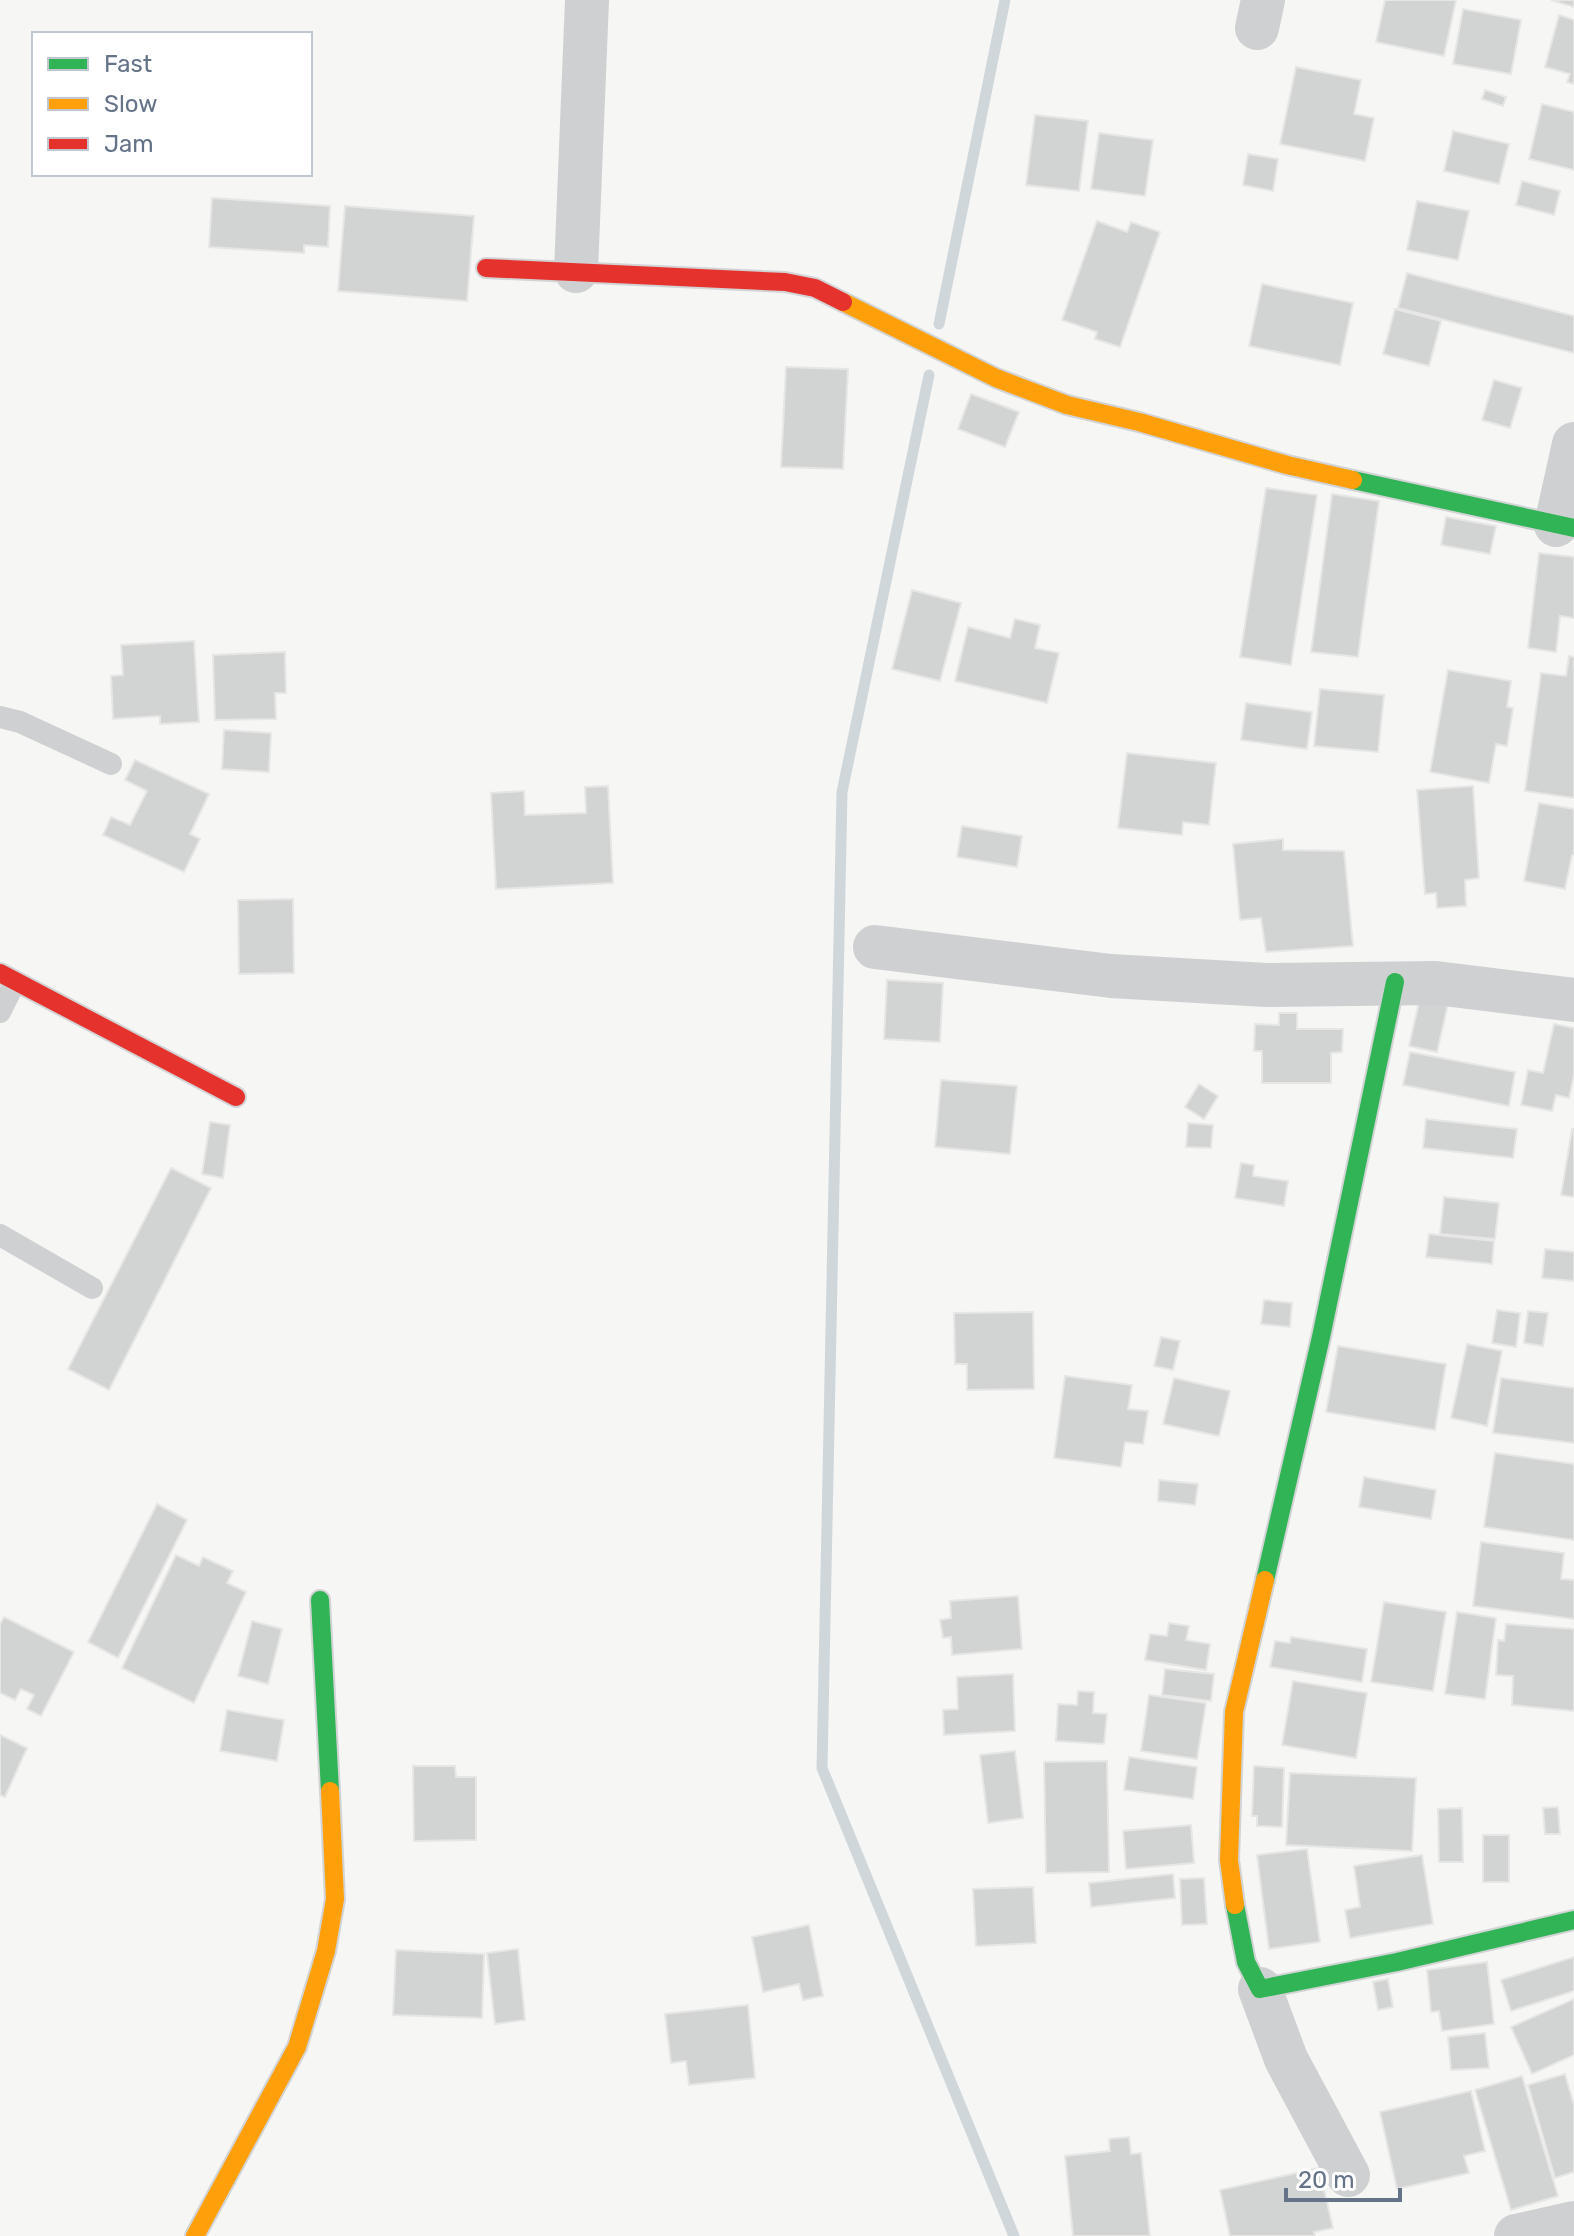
<svg xmlns="http://www.w3.org/2000/svg" width="1574" height="2236" viewBox="0 0 1574 2236" font-family="Rubik,sans-serif">
<style>
.lines{fill:none;stroke-linecap:round;stroke-linejoin:round}
.stream{stroke:#d0d7da;stroke-width:11}
.building{fill:#d2d3d3;stroke:#e6e6e4;stroke-width:2}
.fast-casing{stroke:#d2d4d5;stroke-width:22}
.slow-casing{stroke:#d2d4d5;stroke-width:22}
.jam-casing{stroke:#d2d4d5;stroke-width:22}
.lane{stroke:#cfd0d1;stroke-width:22}
.street{stroke:#cfd0d1;stroke-width:44}
.fast{stroke:#30b455;stroke-width:18}
.slow{stroke:#ff9f0a;stroke-width:18}
.jam{stroke:#e5322d;stroke-width:18}
</style>
<rect width="100%" height="100%" fill="#f6f6f5"/>
<g class="lines">
<g class="stream">
<polyline points="939,324 1005,0"/>
<polyline points="929,375 842,792 822,1768 1014,2236"/>
</g>
</g>
<g class="building">
<polygon points="1385,0 1456,0 1444,56 1376,42"/>
<polygon points="1551,0 1574,0 1574,7"/>
<polygon points="1463,9 1521,20 1511,74 1453,64"/>
<polygon points="1559,15 1574,20 1574,84 1567,82 1570,74 1545,67"/>
<polygon points="1296,67 1361,80 1354,114 1374,118 1365,161 1280,144"/>
<polygon points="1485,90 1506,97 1503,106 1482,99"/>
<polygon points="1542,104 1574,112 1574,170 1529,159"/>
<polygon points="1035,115 1088,121 1079,191 1026,185"/>
<polygon points="1453,131 1509,144 1499,184 1444,171"/>
<polygon points="1099,133 1153,140 1145,196 1091,189"/>
<polygon points="1248,154 1278,159 1273,191 1243,185"/>
<polygon points="1522,181 1560,191 1554,215 1516,205"/>
<polygon points="212,198 330,206 328,247 304,245 304,253 209,247"/>
<polygon points="1417,201 1469,211 1458,260 1407,250"/>
<polygon points="345,206 474,216 467,301 338,291"/>
<polygon points="1097,221 1127,232 1131,222 1160,232 1120,347 1095,339 1097,332 1062,320"/>
<polygon points="1407,273 1574,316 1574,353 1398,308"/>
<polygon points="1262,284 1353,303 1340,365 1249,346"/>
<polygon points="1395,309 1441,321 1429,366 1383,354"/>
<polygon points="786,367 848,369 843,469 781,467"/>
<polygon points="1494,380 1522,388 1510,428 1482,420"/>
<polygon points="971,394 1019,412 1005,447 958,429"/>
<polygon points="1266,488 1317,495 1291,665 1240,657"/>
<polygon points="1332,494 1379,501 1358,657 1311,652"/>
<polygon points="1446,517 1496,526 1490,554 1441,545"/>
<polygon points="1539,553 1574,557 1574,618 1560,616 1556,652 1528,648"/>
<polygon points="912,590 961,603 940,681 892,669"/>
<polygon points="1015,619 1040,625 1035,648 1059,653 1047,703 955,681 968,627 1010,638"/>
<polygon points="194,641 199,722 160,724 160,716 113,719 111,676 123,675 121,645"/>
<polygon points="285,652 286,693 275,693 276,719 215,720 213,655"/>
<polygon points="1569,656 1574,657 1574,798 1525,791 1541,673 1566,676"/>
<polygon points="1448,670 1511,681 1507,707 1513,708 1507,746 1496,744 1489,783 1430,772"/>
<polygon points="1320,689 1384,695 1378,752 1314,746"/>
<polygon points="1246,703 1312,712 1307,749 1241,740"/>
<polygon points="224,730 271,733 269,772 222,769"/>
<polygon points="1127,753 1216,763 1209,825 1183,822 1182,835 1118,828"/>
<polygon points="135,760 209,794 190,834 200,839 184,872 103,835 111,817 130,825 147,791 125,780"/>
<polygon points="608,786 613,883 496,889 491,793 524,791 525,815 586,813 585,787"/>
<polygon points="1473,786 1479,878 1465,880 1466,906 1437,908 1436,893 1425,894 1417,790"/>
<polygon points="1539,803 1574,809 1574,855 1572,855 1565,889 1524,881"/>
<polygon points="962,826 1022,836 1017,867 957,857"/>
<polygon points="1283,839 1283,850 1344,851 1353,946 1266,952 1261,918 1240,920 1233,844"/>
<polygon points="293,899 294,973 239,974 238,900"/>
<polygon points="887,980 943,983 940,1042 884,1039"/>
<polygon points="1420,998 1448,1004 1437,1052 1409,1046"/>
<polygon points="1279,1013 1297,1013 1297,1029 1343,1029 1342,1052 1331,1053 1331,1083 1262,1083 1262,1051 1254,1051 1255,1024 1279,1025"/>
<polygon points="1554,1024 1574,1028 1574,1075 1569,1098 1556,1095 1552,1111 1521,1105 1528,1070 1543,1073"/>
<polygon points="1410,1052 1515,1072 1509,1106 1403,1085"/>
<polygon points="941,1080 1017,1086 1010,1154 935,1147"/>
<polygon points="1199,1084 1218,1096 1204,1119 1185,1107"/>
<polygon points="1426,1119 1517,1129 1513,1158 1423,1148"/>
<polygon points="210,1122 230,1125 223,1178 202,1174"/>
<polygon points="1188,1123 1213,1125 1211,1148 1186,1147"/>
<polygon points="1572,1129 1574,1129 1574,1197 1561,1195"/>
<polygon points="1241,1163 1254,1165 1253,1176 1288,1181 1284,1206 1235,1198"/>
<polygon points="171,1168 211,1188 109,1390 68,1369"/>
<polygon points="1444,1197 1499,1203 1495,1239 1440,1234"/>
<polygon points="1429,1234 1494,1241 1492,1264 1426,1257"/>
<polygon points="1545,1249 1574,1252 1574,1281 1542,1278"/>
<polygon points="1264,1300 1292,1303 1290,1327 1261,1324"/>
<polygon points="1497,1310 1520,1313 1516,1347 1492,1343"/>
<polygon points="1528,1311 1548,1313 1543,1346 1524,1343"/>
<polygon points="1033,1312 1034,1389 967,1390 967,1364 955,1364 954,1313"/>
<polygon points="1161,1337 1180,1341 1173,1370 1154,1366"/>
<polygon points="1467,1344 1502,1351 1487,1426 1451,1418"/>
<polygon points="1338,1346 1446,1364 1435,1430 1326,1412"/>
<polygon points="1065,1376 1132,1385 1128,1409 1148,1411 1143,1444 1125,1442 1121,1467 1054,1458"/>
<polygon points="1174,1378 1230,1391 1219,1436 1163,1424"/>
<polygon points="1501,1378 1574,1388 1574,1443 1493,1433"/>
<polygon points="1495,1453 1574,1464 1574,1540 1484,1527"/>
<polygon points="1364,1477 1436,1490 1431,1519 1359,1507"/>
<polygon points="1159,1480 1198,1484 1195,1505 1158,1501"/>
<polygon points="157,1504 187,1520 118,1658 88,1642"/>
<polygon points="1481,1542 1564,1553 1561,1579 1574,1580 1574,1619 1473,1606"/>
<polygon points="176,1555 199,1566 203,1557 233,1571 227,1583 246,1592 194,1703 122,1668"/>
<polygon points="1018,1596 1022,1649 952,1655 951,1637 943,1638 940,1620 951,1618 950,1601"/>
<polygon points="1384,1602 1446,1612 1433,1691 1371,1682"/>
<polygon points="1457,1612 1496,1618 1485,1699 1445,1694"/>
<polygon points="4,1617 74,1652 41,1716 27,1709 34,1695 21,1689 15,1700 0,1693 0,1624"/>
<polygon points="252,1621 282,1629 268,1684 238,1676"/>
<polygon points="1169,1623 1189,1626 1186,1640 1210,1644 1206,1670 1145,1660 1150,1634 1167,1636"/>
<polygon points="1506,1624 1574,1629 1574,1711 1512,1705 1513,1676 1496,1675 1498,1640 1504,1641"/>
<polygon points="1291,1637 1367,1649 1362,1682 1270,1667 1275,1641 1290,1643"/>
<polygon points="1165,1669 1214,1674 1211,1701 1162,1695"/>
<polygon points="1013,1674 1015,1731 944,1735 943,1710 958,1709 957,1677"/>
<polygon points="1293,1681 1367,1693 1356,1758 1282,1745"/>
<polygon points="1078,1691 1094,1692 1093,1713 1107,1714 1104,1744 1056,1741 1058,1704 1077,1705"/>
<polygon points="1149,1695 1206,1703 1197,1759 1141,1751"/>
<polygon points="227,1710 284,1720 277,1761 220,1751"/>
<polygon points="0,1735 27,1748 5,1797 0,1795"/>
<polygon points="1015,1751 1023,1818 988,1823 980,1755"/>
<polygon points="1129,1757 1197,1767 1193,1799 1124,1790"/>
<polygon points="1107,1761 1109,1872 1046,1873 1044,1762"/>
<polygon points="413,1766 455,1766 456,1777 476,1777 476,1840 414,1841"/>
<polygon points="1254,1766 1284,1768 1282,1827 1257,1826 1257,1816 1252,1816"/>
<polygon points="1290,1773 1416,1778 1412,1851 1286,1845"/>
<polygon points="1558,1807 1560,1834 1545,1834 1543,1808"/>
<polygon points="1462,1808 1463,1862 1439,1862 1438,1809"/>
<polygon points="1191,1825 1194,1863 1126,1869 1123,1831"/>
<rect x="1483" y="1835" width="26" height="47"/>
<polygon points="1307,1849 1320,1942 1269,1949 1257,1855"/>
<polygon points="1422,1855 1433,1924 1350,1938 1345,1910 1360,1907 1354,1866"/>
<polygon points="1173,1874 1175,1898 1091,1907 1089,1883"/>
<polygon points="1204,1878 1207,1924 1182,1925 1180,1879"/>
<polygon points="1033,1887 1036,1943 976,1946 973,1889"/>
<polygon points="809,1925 823,1996 803,2000 799,1984 763,1992 752,1937"/>
<polygon points="518,1949 525,2020 495,2024 487,1953"/>
<polygon points="396,1950 484,1954 482,2018 393,2015"/>
<polygon points="1574,1957 1574,1991 1511,2011 1501,1980"/>
<polygon points="1487,1962 1494,2024 1442,2031 1439,2011 1431,2012 1427,1970"/>
<polygon points="1388,1979 1393,2007 1378,2010 1373,1982"/>
<polygon points="1574,1999 1574,2055 1532,2074 1511,2027"/>
<polygon points="748,2005 755,2078 689,2085 686,2061 671,2063 665,2014"/>
<polygon points="1485,2033 1489,2068 1451,2070 1448,2037"/>
<polygon points="1565,2074 1574,2105 1574,2172 1555,2178 1528,2085"/>
<polygon points="1522,2076 1558,2196 1511,2210 1475,2090"/>
<polygon points="1471,2091 1485,2151 1464,2156 1469,2173 1397,2189 1380,2112"/>
<polygon points="1129,2137 1131,2154 1141,2153 1150,2236 1073,2236 1065,2156 1110,2151 1109,2139"/>
<polygon points="1319,2168 1333,2228 1314,2232 1315,2236 1230,2236 1220,2190"/>
</g>
<g class="lines">
<g class="fast-casing">
<g id="fast">
<polyline points="1353,480 1574,528"/>
<polyline points="1265,1580 1321,1337 1395,982"/>
<polyline points="320,1600 330,1791"/>
<polyline points="1235,1905 1246,1962 1260,1989 1397,1962 1574,1920"/>
</g>
</g>
<g class="slow-casing">
<g id="slow">
<polyline points="843,302 996,378 1067,405 1139,422 1287,465 1353,480"/>
<polyline points="1235,1905 1229,1860 1234,1712 1265,1580"/>
<polyline points="195,2236 297,2047 326,1951 335,1899 330,1791"/>
</g>
</g>
<g class="jam-casing">
<g id="jam">
<polyline points="486,268 785,282 815,288 843,302"/>
<polyline points="0,973 236,1097"/>
</g>
</g>
<g class="lane">
<polyline points="0,717 20,722 111,764"/>
<polyline points="0,1012 15,982"/>
<polyline points="0,1235 92,1288"/>
</g>
<g class="street">
<polyline points="1257,28 1263,0"/>
<polyline points="576,271 587,0"/>
<polyline points="1556,525 1574,444"/>
<polyline points="875,947 1111,976 1266,985 1436,983 1574,1000"/>
<polyline points="1260,1989 1286,2059 1348,2175"/>
<polyline points="1516,2236 1574,2223"/>
</g>
<use href="#fast" class="fast"/>
<use href="#slow" class="slow"/>
<use href="#jam" class="jam"/>
</g>
<rect x="32" y="32" width="280" height="144" fill="#ffffff" stroke="#c1c7cf" stroke-width="2"/>
<rect x="48" y="58" width="40" height="12" fill="#30b455" stroke="#c1c7cf" stroke-width="2"/>
<text x="104" y="72" font-size="24" fill="#647387">Fast</text>
<rect x="48" y="98" width="40" height="12" fill="#ff9f0a" stroke="#c1c7cf" stroke-width="2"/>
<text x="104" y="112" font-size="24" fill="#647387">Slow</text>
<rect x="48" y="138" width="40" height="12" fill="#e5322d" stroke="#c1c7cf" stroke-width="2"/>
<text x="104" y="152" font-size="24" fill="#647387">Jam</text>
<path d="M1286 2188v12h114v-12" fill="none" stroke="#647387" stroke-width="4"/>
<text x="1298" y="2188" font-size="24" fill="#647387" stroke="#ffffff" stroke-width="6" paint-order="stroke">20 m</text>
</svg>
